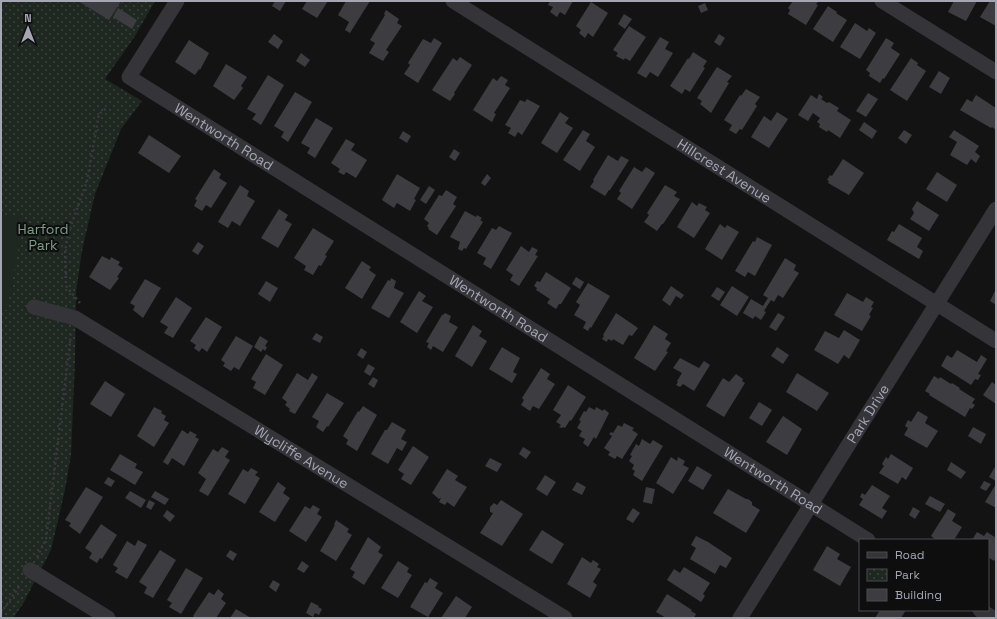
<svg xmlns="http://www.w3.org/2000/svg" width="997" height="619" viewBox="0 0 997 619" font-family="'Space Grotesk',sans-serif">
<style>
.park{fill:url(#park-dots)}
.pitch{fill:#1f2721}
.building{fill:#3d3d41}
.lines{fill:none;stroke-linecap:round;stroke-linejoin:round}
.path{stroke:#3a3a40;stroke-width:2.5;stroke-dasharray:2 3;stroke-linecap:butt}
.minor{stroke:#343439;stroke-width:15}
.labels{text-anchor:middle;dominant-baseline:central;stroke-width:4;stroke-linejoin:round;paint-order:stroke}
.street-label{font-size:14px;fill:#a5a6b4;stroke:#0e0e0f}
.park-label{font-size:14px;fill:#7d9e85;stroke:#0e0e0f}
</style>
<defs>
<pattern id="park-dots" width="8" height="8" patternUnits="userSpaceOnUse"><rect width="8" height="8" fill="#1f2721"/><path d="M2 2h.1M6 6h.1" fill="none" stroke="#3d433f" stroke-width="1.8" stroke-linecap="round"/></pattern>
</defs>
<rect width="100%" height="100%" fill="#131314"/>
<polygon class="park" points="1,1 155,1 135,36 105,79 142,101 121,129 95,194 82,251 76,292 75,360 71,455 65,490 51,550 23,604 13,618 1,618"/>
<polygon class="pitch" points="1,214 24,218 7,310 1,309"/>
<g class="building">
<polygon points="78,1 121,1 109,20"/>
<polygon points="275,1 286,1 280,11 272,6"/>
<polygon points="307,1 328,1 317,18 302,9"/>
<polygon points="346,1 370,1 350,33 345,30 349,22 338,15"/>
<polygon points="550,1 573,1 565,15 560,12 557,17 550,12 553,7 548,5"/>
<polygon points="793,1 819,1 816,4 818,5 806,25 788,14 790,10 788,8"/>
<polygon points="954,1 977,1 966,21 948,12"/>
<polygon points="990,1 996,1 996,26 980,17"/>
<polygon points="591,2 608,13 593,37 588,33 585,38 579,33 581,30 576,26"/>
<polygon points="705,3 708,10 701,13 698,6"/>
<polygon points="828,6 837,12 836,13 847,20 833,42 813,29"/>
<polygon points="118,8 137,20 132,29 113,17"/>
<polygon points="386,10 399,19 397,23 402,26 386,50 389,52 383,61 369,53 375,43 370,40 385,15 384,14"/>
<polygon points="624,14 632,19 625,29 618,24"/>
<polygon points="855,23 867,31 869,28 876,33 860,59 840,47"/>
<polygon points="629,26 646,37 630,61 625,58 624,60 616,56 618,53 613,50"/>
<polygon points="274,34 283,41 278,49 268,42"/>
<polygon points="719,34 725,38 720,46 714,42"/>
<polygon points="660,37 669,42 665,49 673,53 658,77 650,72 646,78 637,73"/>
<polygon points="434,38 442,43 418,83 404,74 410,65 408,63 423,39 431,43"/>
<polygon points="886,38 894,43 891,48 900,54 884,79 883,78 880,83 869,76 870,73 866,70"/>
<polygon points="189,40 209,53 200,70 199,69 195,75 175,62"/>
<polygon points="693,52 707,61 703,67 705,68 690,92 685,89 682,94 670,86 688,58 689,59"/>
<polygon points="301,53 310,60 305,67 296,61"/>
<polygon points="460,57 472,65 454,93 455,94 450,101 432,90 453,58 457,61"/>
<polygon points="911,58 918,63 917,65 926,71 907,101 890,90"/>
<polygon points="226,64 247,77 241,86 243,88 234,100 213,86"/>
<polygon points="717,67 732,76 727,82 729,83 711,113 700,104 702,101 697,98"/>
<polygon points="939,71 950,78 941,94 929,87"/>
<polygon points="268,75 284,85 261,125 252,119 256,114 247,109"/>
<polygon points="501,76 508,80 505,85 510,88 494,113 496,114 492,122 473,110 493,78 497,81"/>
<polygon points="746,89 760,97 755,104 757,106 742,130 740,129 736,134 729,130 732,125 724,120 740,95 741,96"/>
<polygon points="295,92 312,102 288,142 281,137 284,132 274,126"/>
<polygon points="868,93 878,99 866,117 856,111"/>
<polygon points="819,94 823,97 821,99 827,103 829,102 839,108 837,111 851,120 840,138 828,130 827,132 819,127 820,124 817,122 820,118 813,113 808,121 798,115 811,95 817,99"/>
<polygon points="976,95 996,108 996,130 992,127 991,128 960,110 967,99 972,102"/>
<polygon points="527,99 540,106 522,135 518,132 515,137 508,133 511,128 505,125 520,100 525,102"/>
<polygon points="560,112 569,118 565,123 573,128 557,153 541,143"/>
<polygon points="777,112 788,119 769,148 751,137 764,116 771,121"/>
<polygon points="316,118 333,128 315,158 307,153 310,148 301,143"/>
<polygon points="864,122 877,131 872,139 859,130"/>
<polygon points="583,130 590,134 586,141 595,147 580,171 563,160"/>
<polygon points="904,130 912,135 906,144 898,138"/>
<polygon points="954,130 979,146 975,152 980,156 976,163 971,159 967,165 950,155 957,142 949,137"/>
<polygon points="403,131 411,136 407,143 399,138"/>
<polygon points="149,135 181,156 169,173 138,153"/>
<polygon points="346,139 355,144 351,150 367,160 356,178 346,172 344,175 338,172 340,169 331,163"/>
<polygon points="454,149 460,153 455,161 449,157"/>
<polygon points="608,155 618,161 621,156 629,160 610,190 609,190 605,196 590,187 594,181 593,180"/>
<polygon points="843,159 864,173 849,195 828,183 829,181 827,180 830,175 832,176"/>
<polygon points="634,167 642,172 646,167 655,173 632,209 617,199 621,193 619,191"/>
<polygon points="214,169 221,174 219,178 227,183 211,208 206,205 202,211 194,206 197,200 195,199"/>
<polygon points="937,172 957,185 947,202 926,189"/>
<polygon points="397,174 420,188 414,199 416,200 410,211 397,203 394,208 382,200"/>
<polygon points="487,174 491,178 485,186 481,183"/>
<polygon points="240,185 249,191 247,196 255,201 240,226 232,221 228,228 218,222"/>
<polygon points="665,185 677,192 674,196 680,199 663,224 662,224 657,231 644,222 649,215 647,213"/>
<polygon points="429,186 435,190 426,204 420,200"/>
<polygon points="446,190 457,197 453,204 456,206 437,235 428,229 429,228 427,226 429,223 424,219 439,195 442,196"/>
<polygon points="917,201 939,215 929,231 910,219 914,213 912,209"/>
<polygon points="692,202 697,206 699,203 707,207 705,210 710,213 694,238 677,227"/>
<polygon points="279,209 288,215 285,220 292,224 278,248 261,238"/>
<polygon points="465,211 476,217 477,215 482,218 480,220 483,222 466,249 464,248 462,251 458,249 460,242 450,237"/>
<polygon points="720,224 725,228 727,225 739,232 722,260 705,249"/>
<polygon points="899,224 922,238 917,247 923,251 919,259 887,240 892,231 894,232"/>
<polygon points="499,226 512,233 491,269 483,264 486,258 477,253 492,228 496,230"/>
<polygon points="313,228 334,241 325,255 327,256 321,266 319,265 313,275 304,270 306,266 294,258"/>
<polygon points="757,237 772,245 755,276 748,272 745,277 735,271 753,241 755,242"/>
<polygon points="198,242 204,246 198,255 192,251"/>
<polygon points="521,246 529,252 532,247 538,250 535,255 538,256 519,286 510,280 513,275 506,270"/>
<polygon points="102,256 110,260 111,257 120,262 118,265 123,268 117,277 119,278 110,290 89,277"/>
<polygon points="785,258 796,265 794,270 799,273 783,298 778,295 774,302 771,300 764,311 766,312 761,320 755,316 753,319 743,313 751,299 763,306 768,298 763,295"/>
<polygon points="362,261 371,267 369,270 376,275 362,299 345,288"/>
<polygon points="546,272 571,288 561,304 559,304 556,309 547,303 550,299 536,290 537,288 534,286 537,281 540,282"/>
<polygon points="576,277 584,282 580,289 572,284"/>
<polygon points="391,278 396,281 394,288 404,293 389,318 371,308 388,280 390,281"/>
<polygon points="145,279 161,288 143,318 133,310 135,306 130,303"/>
<polygon points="266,281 278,288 270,302 258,294"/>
<polygon points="588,283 610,296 591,328 590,327 588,331 583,328 586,322 574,315 580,305 576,302"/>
<polygon points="671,286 684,295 681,299 676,296 670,306 662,300"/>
<polygon points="732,286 749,297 737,316 720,305"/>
<polygon points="717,287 725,292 719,301 711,296"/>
<polygon points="996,289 996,305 990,301"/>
<polygon points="419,291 426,296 422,301 433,307 417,333 400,322"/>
<polygon points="847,293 863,302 866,297 874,302 871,307 873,308 869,315 871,316 862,331 834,315"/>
<polygon points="176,297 192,308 173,338 164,333 168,327 160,322"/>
<polygon points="445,313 451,316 449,322 458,327 443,352 433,346 431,350 427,347 429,343 426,342 442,315 443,315"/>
<polygon points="616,313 638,328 632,336 629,335 623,345 613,339 612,341 608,339 607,342 602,339 604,336 603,335"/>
<polygon points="778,313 785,317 776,331 769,327"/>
<polygon points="206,317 222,327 207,352 202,348 199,352 194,348 196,345 190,341"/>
<polygon points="473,325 482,331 479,336 487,341 472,367 455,356"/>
<polygon points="654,325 668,334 665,339 671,343 666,351 668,352 655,371 634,358"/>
<polygon points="844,330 860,340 849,359 844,355 838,364 814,350 825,331 839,338"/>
<polygon points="316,333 323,337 320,343 312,339"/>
<polygon points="236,336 253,346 239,370 234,367 231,371 223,366 225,363 221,360"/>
<polygon points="260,336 268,341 265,346 267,347 265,351 263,349 261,352 254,347"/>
<polygon points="502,347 520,358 513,372 517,374 512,383 489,369"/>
<polygon points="777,347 789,355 783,364 771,356"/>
<polygon points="361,348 367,352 363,359 357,355"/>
<polygon points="957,350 977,362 981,355 987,359 978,374 981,375 978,380 975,379 971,385 941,366 947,355 952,358"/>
<polygon points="266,354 283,365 265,395 253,388 256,382 251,379"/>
<polygon points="680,358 699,368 704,361 710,365 694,391 683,384 680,387 676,385 678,382 677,381 682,373 673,368"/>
<polygon points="368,364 375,368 370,376 364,372"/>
<polygon points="541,368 550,374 547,379 555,384 539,409 533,406 530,411 521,405 524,400 522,398"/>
<polygon points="297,373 308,380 312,373 318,377 295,414 289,411 290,409 285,405 287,402 282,398"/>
<polygon points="797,373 829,393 817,411 786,392"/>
<polygon points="736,374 743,379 742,381 745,383 724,417 706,406 723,378 729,382"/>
<polygon points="934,376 939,379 940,377 951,384 952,383 960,388 959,389 975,399 972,403 975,405 972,409 970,408 965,417 929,395 930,394 925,391"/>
<polygon points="373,377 378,380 374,388 368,384"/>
<polygon points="105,381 125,394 111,417 90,404"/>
<polygon points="992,382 996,385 996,404 983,395"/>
<polygon points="568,385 586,397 571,421 570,420 565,428 563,427 562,428 559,427 561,425 556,422 561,415 553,410"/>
<polygon points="327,393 344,403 328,427 327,426 323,432 316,427 319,421 312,417"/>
<polygon points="759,402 772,410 762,426 749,418"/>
<polygon points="363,406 377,415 357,451 346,444 348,440 343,436 358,411 359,412"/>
<polygon points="154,407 162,411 161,413 166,416 164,420 169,423 154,447 137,436"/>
<polygon points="589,407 595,410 596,407 603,411 604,409 609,413 596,439 594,437 588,447 583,443 585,439 579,436 582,431 577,428 581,421 579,420 584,411 586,412"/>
<polygon points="918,411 928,417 925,423 938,431 927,448 904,435 908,428 905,426 908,420 911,422"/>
<polygon points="783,416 802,429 787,455 766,442"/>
<polygon points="392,422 406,430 401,439 407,442 402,451 397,448 388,464 371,454 385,430 387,430"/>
<polygon points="624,423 634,428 632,430 638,434 622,459 617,456 615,459 608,455 610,452 604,448 612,436 609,434 611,432 613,433 618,425 622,427"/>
<polygon points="973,427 986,434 981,444 968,436"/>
<polygon points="182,430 188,434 190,431 197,435 195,437 199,439 184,466 172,458 168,465 163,462"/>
<polygon points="642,439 650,444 653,440 663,446 642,481 633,475 635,471 632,469 634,465 629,461 632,456 630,455 636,444 639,446"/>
<polygon points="413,446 429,457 411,485 401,479 404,474 398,470"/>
<polygon points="222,447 229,451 225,457 230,460 208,496 199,491 206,479 198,473 213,449 218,452"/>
<polygon points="523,447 531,452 526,459 519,454"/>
<polygon points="120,454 137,464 135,468 143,472 135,485 110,470"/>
<polygon points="891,454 913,468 906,480 902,477 898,484 879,473 884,466 882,464 886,457 888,459"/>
<polygon points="671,457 677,461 678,457 685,461 683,465 689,468 673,494 656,483"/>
<polygon points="490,458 502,464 497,472 485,466"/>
<polygon points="951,462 966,472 961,479 947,470"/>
<polygon points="996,465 996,481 989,477"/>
<polygon points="697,466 712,475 703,490 688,481"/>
<polygon points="251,468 258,472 255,475 260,478 245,504 228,494 243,469 248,472"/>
<polygon points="447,469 458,476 455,480 467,487 454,507 447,502 445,505 439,502 441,498 440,498 439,499 432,493"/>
<polygon points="545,475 556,482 547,496 536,489"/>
<polygon points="108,477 115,481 111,487 104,483"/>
<polygon points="984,481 991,484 986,491 980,488"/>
<polygon points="278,482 286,488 283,493 290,498 275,522 259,512"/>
<polygon points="577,482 586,487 582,495 572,490"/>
<polygon points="996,484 996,508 985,502"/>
<polygon points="872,485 890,496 882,508 887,511 882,519 859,505 863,499 860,497 862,493 865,495"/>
<polygon points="86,487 103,497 80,534 69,526 71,523 65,520"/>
<polygon points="646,487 655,489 652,504 643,502"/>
<polygon points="728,489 746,499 748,499 752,502 752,505 760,510 746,533 713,513"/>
<polygon points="130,491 146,500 141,508 125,498"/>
<polygon points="155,491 169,499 165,505 151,497"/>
<polygon points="930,496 945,504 940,512 925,504"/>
<polygon points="149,500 155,503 151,510 146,507"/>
<polygon points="501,500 523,514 502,546 480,533 493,513 490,512 490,507 494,503 497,505"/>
<polygon points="313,505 320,509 317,514 322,517 306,542 289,531 305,506 310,509"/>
<polygon points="913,507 920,511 915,519 909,515"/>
<polygon points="633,508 640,513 633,523 626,519"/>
<polygon points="948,509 956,514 952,521 962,527 954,540 936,540 931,536"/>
<polygon points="167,510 175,516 170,522 163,516"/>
<polygon points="336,520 349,529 347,532 352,535 336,561 320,551 335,525 334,525"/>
<polygon points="101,524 117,535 102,559 100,558 97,563 89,558 92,553 85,548"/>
<polygon points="542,530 564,544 552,564 529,550"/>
<polygon points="977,532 984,536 987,532 996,538 996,557 994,561 988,557 988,540 972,540"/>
<polygon points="696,536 708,542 732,558 726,568 720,565 715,574 690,559 696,548 691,545"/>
<polygon points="368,537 381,547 378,552 383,555 364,585 352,577 355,572 350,569"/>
<polygon points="138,540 147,545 127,579 115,572 118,568 113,565 127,541 135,546"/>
<polygon points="827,546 840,554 837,559 851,567 840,586 813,570"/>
<polygon points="160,550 176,560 153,598 144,593 147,587 139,582"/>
<polygon points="230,550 237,554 233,561 226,556"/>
<polygon points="582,557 591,563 593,560 599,564 597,567 601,569 593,582 597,585 590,598 567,584"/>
<polygon points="302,561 309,566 304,573 297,569"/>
<polygon points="398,561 409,568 407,572 412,575 398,598 381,588"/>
<polygon points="684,567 710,583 703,594 705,596 701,602 667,580 674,569 680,573"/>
<polygon points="186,568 203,578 181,614 169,607 172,603 167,600"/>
<polygon points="430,578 438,583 435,588 443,593 428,617 410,607 425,582 427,583"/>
<polygon points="273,580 280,584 276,592 269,587"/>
<polygon points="218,589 224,594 221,599 226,603 216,618 194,618 193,616 209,592 214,595"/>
<polygon points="667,594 692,610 691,611 696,614 694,618 666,618 656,612"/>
<polygon points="456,596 472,607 465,618 441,618"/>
<polygon points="311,602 319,606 318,607 322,609 319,615 315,613 313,617 306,613"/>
<polygon points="236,609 251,618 230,618"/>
<polygon points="880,610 906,610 901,618 875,618"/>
</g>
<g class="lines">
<g class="path">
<polyline points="80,303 66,286 65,252 68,234 87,181 99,114 108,107"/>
<polyline points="37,557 46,539 71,334"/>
<polyline points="1,613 21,584"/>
</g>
<g class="minor">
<path id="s1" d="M177,1L129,77L868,540"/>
<path id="s2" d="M453,1L996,341"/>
<polyline points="882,1 996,72"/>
<path id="s3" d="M34,307L75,318L565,618"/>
<polyline points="30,570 108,618"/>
<polyline points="980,610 993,618"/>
<path id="s4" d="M740,618L996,209"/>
</g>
</g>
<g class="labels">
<g class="street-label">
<text stroke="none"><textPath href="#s1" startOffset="202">Wentworth Road</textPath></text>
<text stroke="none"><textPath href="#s2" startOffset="320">Hillcrest Avenue</textPath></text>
<text stroke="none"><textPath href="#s1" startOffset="526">Wentworth Road</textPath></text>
<text stroke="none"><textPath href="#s4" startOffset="241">Park Drive</textPath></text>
<text stroke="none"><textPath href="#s3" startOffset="308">Wycliffe Avenue</textPath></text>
<text stroke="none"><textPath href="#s1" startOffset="850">Wentworth Road</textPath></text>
</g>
<g class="park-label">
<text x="43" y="229">Harford<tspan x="43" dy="16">Park</tspan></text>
</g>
</g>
<rect width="997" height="619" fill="none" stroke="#a5a6b4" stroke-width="4"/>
<rect x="859" y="539" width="130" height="72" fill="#0e0e0f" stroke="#4a4b51"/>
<rect x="867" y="552" width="20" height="6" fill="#343439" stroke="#4a4b51"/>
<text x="895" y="559" font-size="12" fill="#a5a6b4">Road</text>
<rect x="867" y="569" width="20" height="12" fill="url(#park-dots)" stroke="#4a4b51"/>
<text x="895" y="579" font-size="12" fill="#a5a6b4">Park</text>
<rect x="867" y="589" width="20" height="12" fill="#3d3d41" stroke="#4a4b51"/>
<text x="895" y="599" font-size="12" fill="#a5a6b4">Building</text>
<g transform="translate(28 28)" stroke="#0e0e0f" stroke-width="3" paint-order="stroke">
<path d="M0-3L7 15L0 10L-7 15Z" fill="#a5a6b4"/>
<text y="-6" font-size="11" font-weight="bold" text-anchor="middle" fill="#a5a6b4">N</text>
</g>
</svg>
